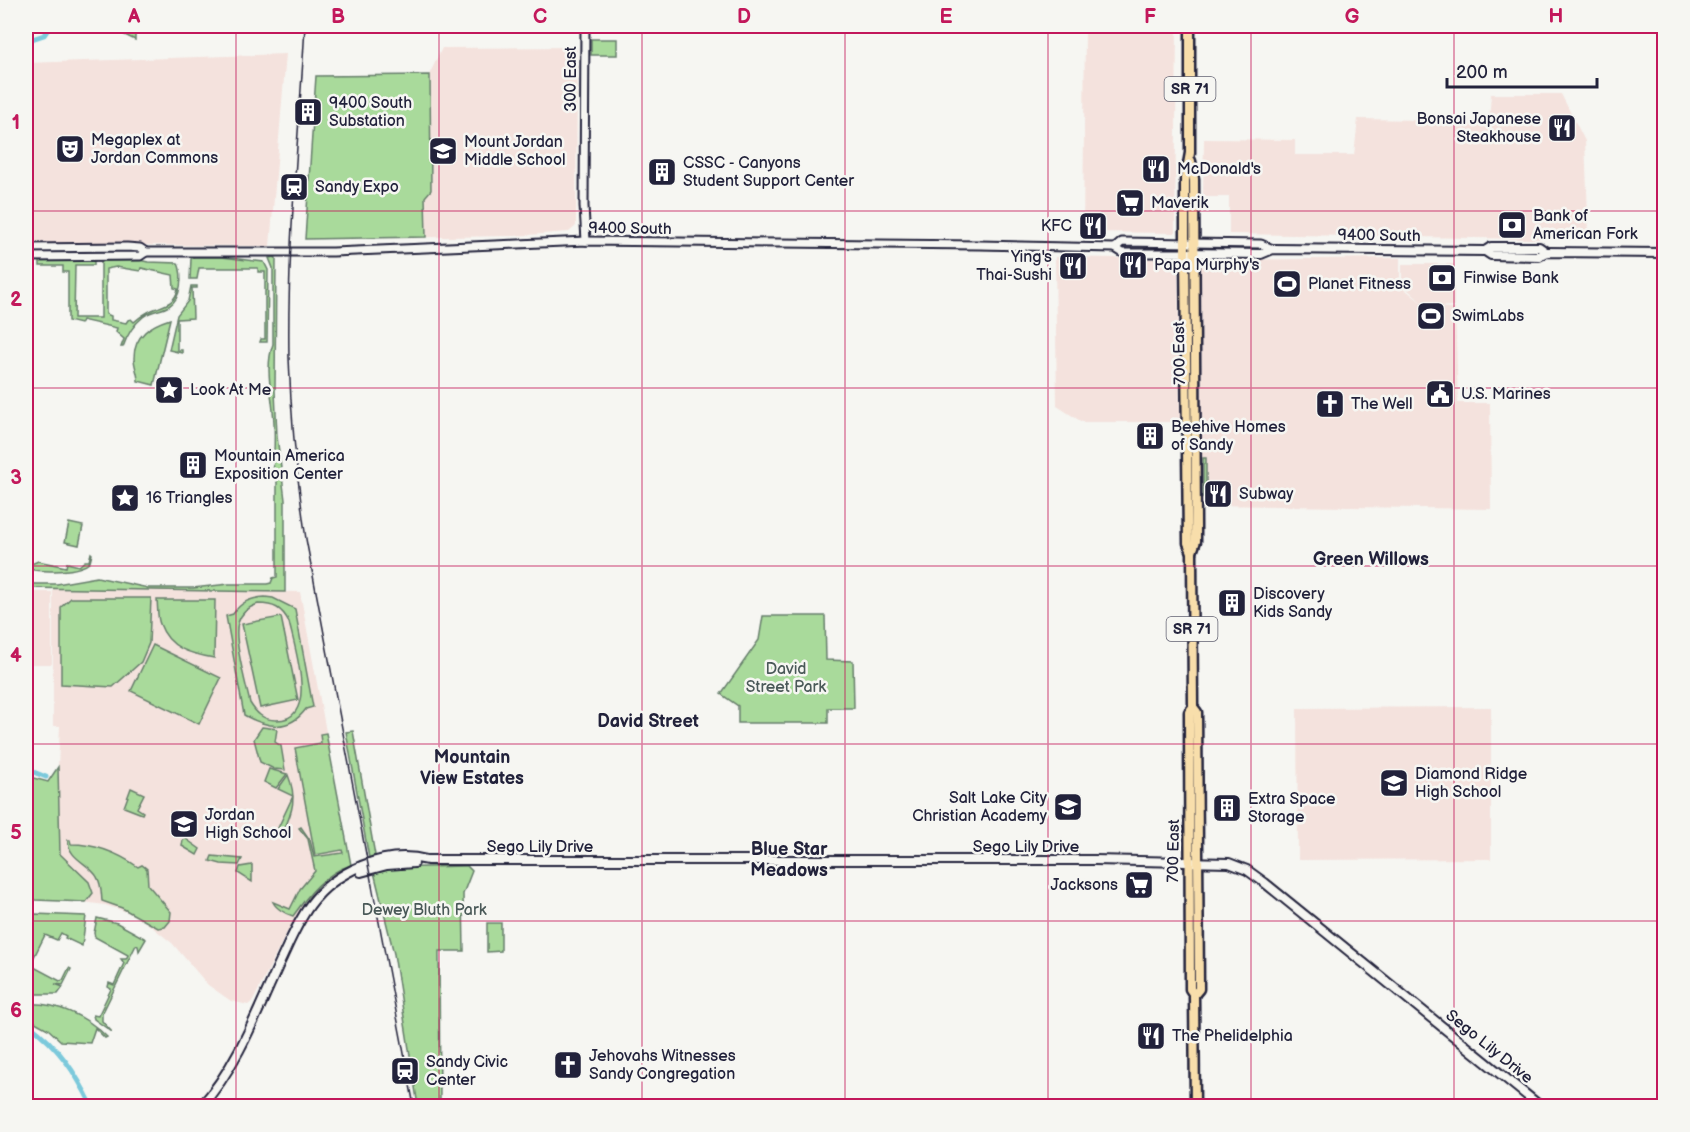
<svg xmlns="http://www.w3.org/2000/svg" width="1690" height="1132" viewBox="0 0 1690 1132" font-family="'Balsamiq Sans',sans-serif">
<style>
.built{fill:#f4e2dd}
.green{fill:#a9da9b;stroke:#667e6b;stroke-width:1.5;fill-rule:evenodd}
.lines{fill:none;stroke-linecap:round;stroke-linejoin:round}
.canal{stroke:#7cc9db;stroke-width:5}
.tertiary-casing{stroke:#22223b;stroke-width:11}
.secondary-casing{stroke:#22223b;stroke-width:12}
.primary-casing{stroke:#22223b;stroke-width:13}
.tertiary{stroke:#f6f6f2;stroke-width:7}
.secondary{stroke:#f6f6f2;stroke-width:8}
.primary{stroke:#f8deab;stroke-width:8}
.tram{stroke:#22223b;stroke-width:1.5}
.grid{fill:none;stroke:#c2185b;stroke-width:1.5;stroke-opacity:0.55}
.labels{text-anchor:middle;dominant-baseline:central;stroke-width:5;stroke-linejoin:round;paint-order:stroke}
.shield{fill:#f6f6f2;stroke:#626272;stroke-width:1.5}
.shield-label{font-size:15px;font-weight:bold;fill:#22223b}
.street-label{font-size:16px;fill:#22223b;stroke:#f6f6f2}
.poi-label{font-size:16px;fill:#22223b;stroke:#f6f6f2;text-anchor:start}
.park-label{font-size:16px;fill:#4a5958;stroke:#f6f6f2}
.neighbourhood-label{font-size:18px;font-weight:bold;fill:#22223b;stroke:#f6f6f2}
.neatline{fill:none;stroke:#c2185b;stroke-width:2}
.grid-label{font-size:20px;text-anchor:middle;font-weight:bold;fill:#c2185b}
</style>
<rect width="100%" height="100%" fill="#f6f6f2"/>
<filter id="ink" filterUnits="userSpaceOnUse"><feTurbulence type="fractalNoise" baseFrequency=".0167" numOctaves="2"/><feDisplacementMap in="SourceGraphic" scale="12" xChannelSelector="R" yChannelSelector="G"/><feConvolveMatrix kernelMatrix="1 2 1 2 8 2 1 2 1" color-interpolation-filters="sRGB"/></filter>
<g filter="url(#ink)">
<g class="built">
<polygon points="1085,26 1177,26 1175,233 1083,232"/>
<polygon points="577,47 576,226 569,232 514,236 305,239 316,76 429,75 442,48"/>
<polygon points="286,54 270,246 26,244 26,63"/>
<polygon points="1491,94 1561,94 1585,141 1589,240 1229,234 1229,197 1203,197 1204,139 1295,140 1295,155 1354,155 1358,119 1489,121"/>
<polygon points="1055,257 1178,259 1180,422 1082,422 1057,406"/>
<polygon points="1400,258 1400,285 1423,304 1402,284 1402,264 1454,264 1454,306 1432,307 1455,308 1458,403 1490,403 1491,509 1202,505 1201,260"/>
<polygon points="53,588 300,592 351,866 325,882 304,904 288,930 253,1001 248,1005 231,1001 208,985 172,943 147,923 127,912 105,905 83,902 35,900 26,894 26,776 48,782 58,767 60,726 53,726"/>
<rect x="26" y="592" width="26" height="72"/>
<polygon points="1491,707 1491,859 1298,860 1297,708"/>
</g>
<g class="green">
<polygon points="112,26 135,26 135,40 121,33"/>
<rect x="591" y="39" width="26" height="16"/>
<polygon points="430,75 431,190 425,197 426,237 305,239 316,76"/>
<polygon points="194,257 222,257 264,262 268,270 267,342 260,342 261,339 265,339 265,272 258,272 258,268 199,268 197,279 190,279 191,259"/>
<path d="M274,257L276,258L275,391L277,436L285,500V592L26,588V584H57L97,577L148,588H193L229,584H267L271,583L273,578L277,577V475L273,474C274,457 275,440 274,423C273,397 264,369 273,344V268L269,258Z"/>
<path d="M40,260L94,261V265H75L74,318H101V263L105,260H139L148,262L178,263C183,275 182,298 169,306C161,311 151,310 143,317C133,325 127,335 123,347H121L124,339L116,332L117,328L82,320L80,324L68,321V272H63V266H40ZM116,267L140,271L141,268L173,275L174,288L178,289C175,304 164,305 152,310C145,313 140,317 134,322L131,319L128,320L126,323L111,320V316L106,314V269Z"/>
<polygon points="191,286 197,286 197,288 192,288 193,318 177,319 177,350 182,350 182,353 169,350 177,315 188,301"/>
<path d="M170,319L154,385L138,381C138,373 134,366 134,358C134,335 151,325 170,319Z"/>
<polygon points="1203,458 1206,458 1206,485 1211,486 1211,500 1203,498"/>
<polygon points="69,523 83,526 79,545 65,542"/>
<path d="M91,553L92,554L90,562C79,573 42,572 27,569L29,565L38,561L66,567L67,563L79,566L85,561H89Z"/>
<path d="M265,597L273,598L295,609L313,707L306,709C289,732 267,728 244,715L226,616L233,614C241,602 250,598 265,597ZM258,604C274,604 282,608 289,622C294,646 320,721 276,720C263,720 256,713 250,703C246,685 233,638 238,623C241,613 249,607 258,604Z"/>
<polygon points="71,598 151,598 149,643 141,662 113,687 61,684 61,607"/>
<path d="M157,600H215L214,658C191,654 169,649 160,624C157,617 158,607 157,600Z"/>
<polygon points="763,616 825,616 826,660 853,661 854,708 828,708 828,723 738,723 738,706 721,694 759,640"/>
<polygon points="281,617 298,700 260,708 242,624"/>
<polygon points="153,645 221,678 199,724 131,691"/>
<polygon points="262,727 277,729 275,742 281,746 285,770 274,769 260,762 254,739"/>
<polygon points="353,731 375,855 369,858 346,732"/>
<path d="M326,733L351,865C325,873 308,895 293,916C285,914 276,908 273,902L290,909L300,889L315,871L308,839L299,828L301,827L310,840L314,857L343,853L342,850L315,855L295,748L321,743L320,734Z"/>
<polygon points="58,767 60,854 89,882 93,893 86,902 35,900 26,894 26,776 48,782"/>
<polygon points="269,769 287,774 276,788 264,782"/>
<path d="M288,775C297,797 293,811 283,832L277,830L293,796L278,789Z"/>
<polygon points="131,788 144,794 137,808 143,812 142,814 124,807"/>
<polygon points="186,839 200,849 197,855 182,846 183,840"/>
<path d="M68,840H70L71,844C96,844 118,853 138,867L142,865L147,869L148,885L171,912L170,921L165,927L158,928L122,908L102,901C101,893 102,885 97,877C89,863 68,859 68,840Z"/>
<polygon points="212,856 242,859 239,865 221,864 210,861"/>
<polygon points="252,865 252,882 238,873 240,867"/>
<polygon points="464,866 467,866 472,871 463,894 464,951 439,951 440,1106 418,1106 394,954 374,872 390,868"/>
<polygon points="34,914 86,916 82,946 65,938 66,936 61,933 57,940 45,935 30,965 60,981 63,980 69,968 71,969 63,985 55,984 63,987 58,994 26,994 26,919"/>
<polygon points="97,918 117,923 146,939 139,951 138,946 136,945 102,1014 102,1021 112,1032 94,1019 93,1015 98,1016 111,989 108,987 109,983 114,985 124,963 121,959 126,959 128,955 95,937 94,933"/>
<polygon points="501,923 501,951 487,952 487,923"/>
<path d="M27,1004C55,1002 87,1016 107,1037L105,1038L95,1028L90,1043L61,1041L48,1029L26,1017Z"/>
</g>
<g class="lines">
<g class="canal">
<polyline points="26,41 44,35 50,26"/>
<polyline points="26,769 46,777"/>
<path d="M29,1025C59,1047 76,1073 92,1106"/>
</g>
<g class="tertiary-casing">
<g id="tertiary">
<polyline points="585,26 584,206 586,241"/>
<polyline points="26,248 127,247 140,248 146,252"/>
<polyline points="1115,248 1122,242 1261,244 1273,249"/>
<polyline points="26,257 140,256 146,252 333,252 586,241 980,245 1115,248 1123,253 1185,253"/>
</g>
</g>
<g class="secondary-casing">
<g id="secondary">
<polyline points="1485,251 1491,255 1539,256 1546,252 1664,253"/>
<polyline points="1185,253 1261,254 1273,249 1485,251 1491,247 1539,247 1546,252"/>
<polyline points="361,872 387,865 414,863"/>
<path d="M201,1106C236,1069 259,1008 280,962C289,943 297,923 310,905C335,871 385,849 427,860H1095L1229,863L1247,870L1265,883L1540,1106"/>
</g>
</g>
<g class="primary-casing">
<g id="primary">
<polyline points="1190,26 1190,153 1185,181 1185,253 1188,543 1192,552 1193,707 1197,712 1199,989 1194,995"/>
<polyline points="1191,161 1194,179 1196,526 1196,541 1192,552"/>
<polyline points="1193,707 1189,712 1190,989 1194,995 1195,1106"/>
</g>
</g>
<use href="#tertiary" class="tertiary"/>
<use href="#secondary" class="secondary"/>
<use href="#primary" class="primary"/>
<path class="tram" d="M305,26C299,136 287,247 289,358C291,419 297,479 306,539L414,1106"/>
</g>
</g>
<path class="grid" d="M236,26V1106M439,26V1106M642,26V1106M845,26V1106M1048,26V1106M1251,26V1106M1454,26V1106M26,211H1664M26,388H1664M26,566H1664M26,744H1664M26,921H1664"/>
<defs>
<g id="building-square" transform="scale(1.5)"><rect x="-9" y="-9" width="18" height="18" rx="4" fill="#22223b" stroke="#f6f6f2"/><path d="M-4-6H4V6H1V3H-1V6H-4ZM-2.5-4.3h1.7v1.8h-1.7ZM.8-4.3h1.7v1.8H.8ZM-2.5-1h1.7V.8h-1.7ZM.8-1h1.7V.8H.8Z" fill="#fff"/></g>
<g id="restaurant-square" transform="scale(1.5)"><rect x="-9" y="-9" width="18" height="18" rx="4" fill="#22223b" stroke="#f6f6f2"/><path d="M-5-6h1v4h1v-4h1v4h1v-4h1v5L-1.5 .5V6h-2V.5L-5-1ZM5-6V6H3V1.5H1.5Q1.5-4 5-6Z" fill="#fff"/></g>
<g id="theatre-square" transform="scale(1.5)"><rect x="-9" y="-9" width="18" height="18" rx="4" fill="#22223b" stroke="#f6f6f2"/><path d="M-5-5.5Q0-4 5-5.5V0Q5 5 0 6Q-5 5-5 0ZM-3.3-2.5H-1v1.5H-3.3ZM1-2.5H3.3v1.5H1ZM-2.8 1Q0 5.5 2.8 1Z" fill="#fff"/></g>
<g id="school-square" transform="scale(1.5)"><rect x="-9" y="-9" width="18" height="18" rx="4" fill="#22223b" stroke="#f6f6f2"/><path d="M0-5L7-2L0 1L-7-2ZM-4 1L0 2.5L4 1V4Q0 6-4 4Z" fill="#fff"/></g>
<g id="station-square" transform="scale(1.5)"><rect x="-9" y="-9" width="18" height="18" rx="4" fill="#22223b" stroke="#f6f6f2"/><path d="M-3-6H3Q5-6 5-4V2Q5 4 3 4L4.5 6H3L1.5 4h-3L-3 6H-4.5L-3 4Q-5 4-5 2V-4Q-5-6-3-6ZM-3.5-4v3h7v-3ZM-3.5 1v1.5H-2V1ZM2 1v1.5H3.5V1Z" fill="#fff"/></g>
<g id="supermarket-square" transform="scale(1.5)"><rect x="-9" y="-9" width="18" height="18" rx="4" fill="#22223b" stroke="#f6f6f2"/><path d="M-6-5.5h2.5l.6 2H6L4.5 2H-2.5L-4.4-4H-6ZM-1.5 3.2a1.3 1.3 0 1 0 .1 0ZM3 3.2a1.3 1.3 0 1 0 .1 0Z" fill="#fff"/></g>
<g id="bank-square" transform="scale(1.5)"><rect x="-9" y="-9" width="18" height="18" rx="4" fill="#22223b" stroke="#f6f6f2"/><path d="M-6-4H6V4H-6ZM0-2.3a2.3 2.3 0 1 0 0 4.6a2.3 2.3 0 1 0 0-4.6Z" fill="#fff"/></g>
<g id="stadium-square" transform="scale(1.5)"><rect x="-9" y="-9" width="18" height="18" rx="4" fill="#22223b" stroke="#f6f6f2"/><path d="M0-5a6.5 5 0 1 0 0 10a6.5 5 0 1 0 0-10ZM-3.5-1.8h7v3.6h-7Z" fill="#fff"/></g>
<g id="sight-square" transform="scale(1.5)"><rect x="-9" y="-9" width="18" height="18" rx="4" fill="#22223b" stroke="#f6f6f2"/><path d="M0-6L1.8-2.2L6-1.7L2.9 1.2L3.7 5.4L0 3.3L-3.7 5.4L-2.9 1.2L-6-1.7L-1.8-2.2Z" fill="#fff"/></g>
<g id="civic-square" transform="scale(1.5)"><rect x="-9" y="-9" width="18" height="18" rx="4" fill="#22223b" stroke="#f6f6f2"/><path d="M-.6-6.5H3V-4.5H.6V-3L4-1V1h2V6H-6V1h2V-1L-.6-3ZM-1.2 2.5V6h2.4V2.5Z" fill="#fff"/></g>
<g id="church-square" transform="scale(1.5)"><rect x="-9" y="-9" width="18" height="18" rx="4" fill="#22223b" stroke="#f6f6f2"/><path d="M-1.2-6h2.4v3.5h3.3v2.4h-3.3V6h-2.4V-.1h-3.3v-2.4h3.3Z" fill="#fff"/></g>
</defs>
<g fill-rule="evenodd">
<use href="#building-square" x="308" y="112"/>
<use href="#restaurant-square" x="1562" y="128"/>
<use href="#theatre-square" x="70" y="149"/>
<use href="#school-square" x="443" y="151"/>
<use href="#restaurant-square" x="1156" y="169"/>
<use href="#building-square" x="662" y="172"/>
<use href="#station-square" x="294" y="187"/>
<use href="#supermarket-square" x="1130" y="203"/>
<use href="#bank-square" x="1512" y="225"/>
<use href="#restaurant-square" x="1093" y="226"/>
<use href="#restaurant-square" x="1133" y="265"/>
<use href="#restaurant-square" x="1073" y="266"/>
<use href="#bank-square" x="1442" y="278"/>
<use href="#stadium-square" x="1287" y="284"/>
<use href="#stadium-square" x="1431" y="316"/>
<use href="#sight-square" x="169" y="390"/>
<use href="#civic-square" x="1440" y="394"/>
<use href="#church-square" x="1330" y="404"/>
<use href="#building-square" x="1150" y="436"/>
<use href="#building-square" x="193" y="465"/>
<use href="#restaurant-square" x="1218" y="494"/>
<use href="#sight-square" x="125" y="498"/>
<use href="#building-square" x="1232" y="603"/>
<use href="#school-square" x="1394" y="783"/>
<use href="#school-square" x="1068" y="807"/>
<use href="#building-square" x="1227" y="808"/>
<use href="#school-square" x="184" y="824"/>
<use href="#supermarket-square" x="1139" y="885"/>
<use href="#restaurant-square" x="1151" y="1036"/>
<use href="#church-square" x="568" y="1065"/>
<use href="#station-square" x="405" y="1071"/>
</g>
<g class="labels">
<g class="shield">
<rect x="1164.5" y="77" width="51" height="24" rx="4.5"/>
<rect x="1166.5" y="617" width="51" height="24" rx="4.5"/>
</g>
<g class="shield-label">
<text x="1190" y="89">SR 71</text>
<text x="1192" y="629">SR 71</text>
</g>
<g class="street-label">
<text transform="translate(571 79) rotate(-90)">300 East</text>
<text transform="translate(630 229) rotate(1)">9400 South</text>
<text transform="translate(1379 236) rotate(1)">9400 South</text>
<text transform="translate(1180 353) rotate(-91)">700 East</text>
<text x="540" y="847">Sego Lily Drive</text>
<text x="1026" y="847">Sego Lily Drive</text>
<text transform="translate(1174 851) rotate(-89)">700 East</text>
<text transform="translate(1489 1047) rotate(39)">Sego Lily Drive</text>
</g>
<g class="poi-label">
<text x="329" y="103">9400 South<tspan x="329" dy="18">Substation</tspan></text>
<text x="1541" y="119" text-anchor="end">Bonsai Japanese<tspan x="1541" dy="18">Steakhouse</tspan></text>
<text x="91" y="140">Megaplex at<tspan x="91" dy="18">Jordan Commons</tspan></text>
<text x="464" y="142">Mount Jordan<tspan x="464" dy="18">Middle School</tspan></text>
<text x="683" y="163">CSSC - Canyons<tspan x="683" dy="18">Student Support Center</tspan></text>
<text x="1177" y="169">McDonald's</text>
<text x="315" y="187">Sandy Expo</text>
<text x="1151" y="203">Maverik</text>
<text x="1533" y="216">Bank of<tspan x="1533" dy="18">American Fork</tspan></text>
<text x="1072" y="226" text-anchor="end">KFC</text>
<text x="1052" y="257" text-anchor="end">Ying's<tspan x="1052" dy="18">Thai-Sushi</tspan></text>
<text x="1154" y="265">Papa Murphy's</text>
<text x="1463" y="278">Finwise Bank</text>
<text x="1308" y="284">Planet Fitness</text>
<text x="1452" y="316">SwimLabs</text>
<text x="190" y="390">Look At Me</text>
<text x="1461" y="394">U.S. Marines</text>
<text x="1351" y="404">The Well</text>
<text x="1171" y="427">Beehive Homes<tspan x="1171" dy="18">of Sandy</tspan></text>
<text x="214" y="456">Mountain America<tspan x="214" dy="18">Exposition Center</tspan></text>
<text x="1239" y="494">Subway</text>
<text x="146" y="498">16 Triangles</text>
<text x="1253" y="594">Discovery<tspan x="1253" dy="18">Kids Sandy</tspan></text>
<text x="1415" y="774">Diamond Ridge<tspan x="1415" dy="18">High School</tspan></text>
<text x="1047" y="798" text-anchor="end">Salt Lake City<tspan x="1047" dy="18">Christian Academy</tspan></text>
<text x="1248" y="799">Extra Space<tspan x="1248" dy="18">Storage</tspan></text>
<text x="205" y="815">Jordan<tspan x="205" dy="18">High School</tspan></text>
<text x="1118" y="885" text-anchor="end">Jacksons</text>
<text x="1172" y="1036">The Phelidelphia</text>
<text x="589" y="1056">Jehovahs Witnesses<tspan x="589" dy="18">Sandy Congregation</tspan></text>
<text x="426" y="1062">Sandy Civic<tspan x="426" dy="18">Center</tspan></text>
</g>
<g class="park-label">
<text x="786" y="669">David<tspan x="786" dy="18">Street Park</tspan></text>
<text x="424" y="910">Dewey Bluth Park</text>
</g>
<g class="neighbourhood-label">
<text x="1371" y="559">Green Willows</text>
<text x="648" y="721">David Street</text>
<text x="472" y="757">Mountain<tspan x="472" dy="21">View Estates</tspan></text>
<text x="789" y="849">Blue Star<tspan x="789" dy="21">Meadows</tspan></text>
</g>
</g>
<rect width="1690" height="1132" fill="none" stroke="#f6f6f2" stroke-width="66"/>
<path d="M1447 78v9h150v-9" fill="none" stroke="#22223b" stroke-width="3"/>
<text x="1456" y="78" font-size="18" fill="#22223b" stroke="#f6f6f2" stroke-width="4.5" paint-order="stroke">200 m</text>
<rect x="33" y="33" width="1624" height="1066" class="neatline"/>
<g class="grid-label">
<text x="134" y="23">A</text>
<text x="338" y="23">B</text>
<text x="540" y="23">C</text>
<text x="744" y="23">D</text>
<text x="946" y="23">E</text>
<text x="1150" y="23">F</text>
<text x="1352" y="23">G</text>
<text x="1556" y="23">H</text>
<text x="16" y="129">1</text>
<text x="16" y="306">2</text>
<text x="16" y="484">3</text>
<text x="16" y="662">4</text>
<text x="16" y="839">5</text>
<text x="16" y="1017">6</text>
</g>
</svg>
